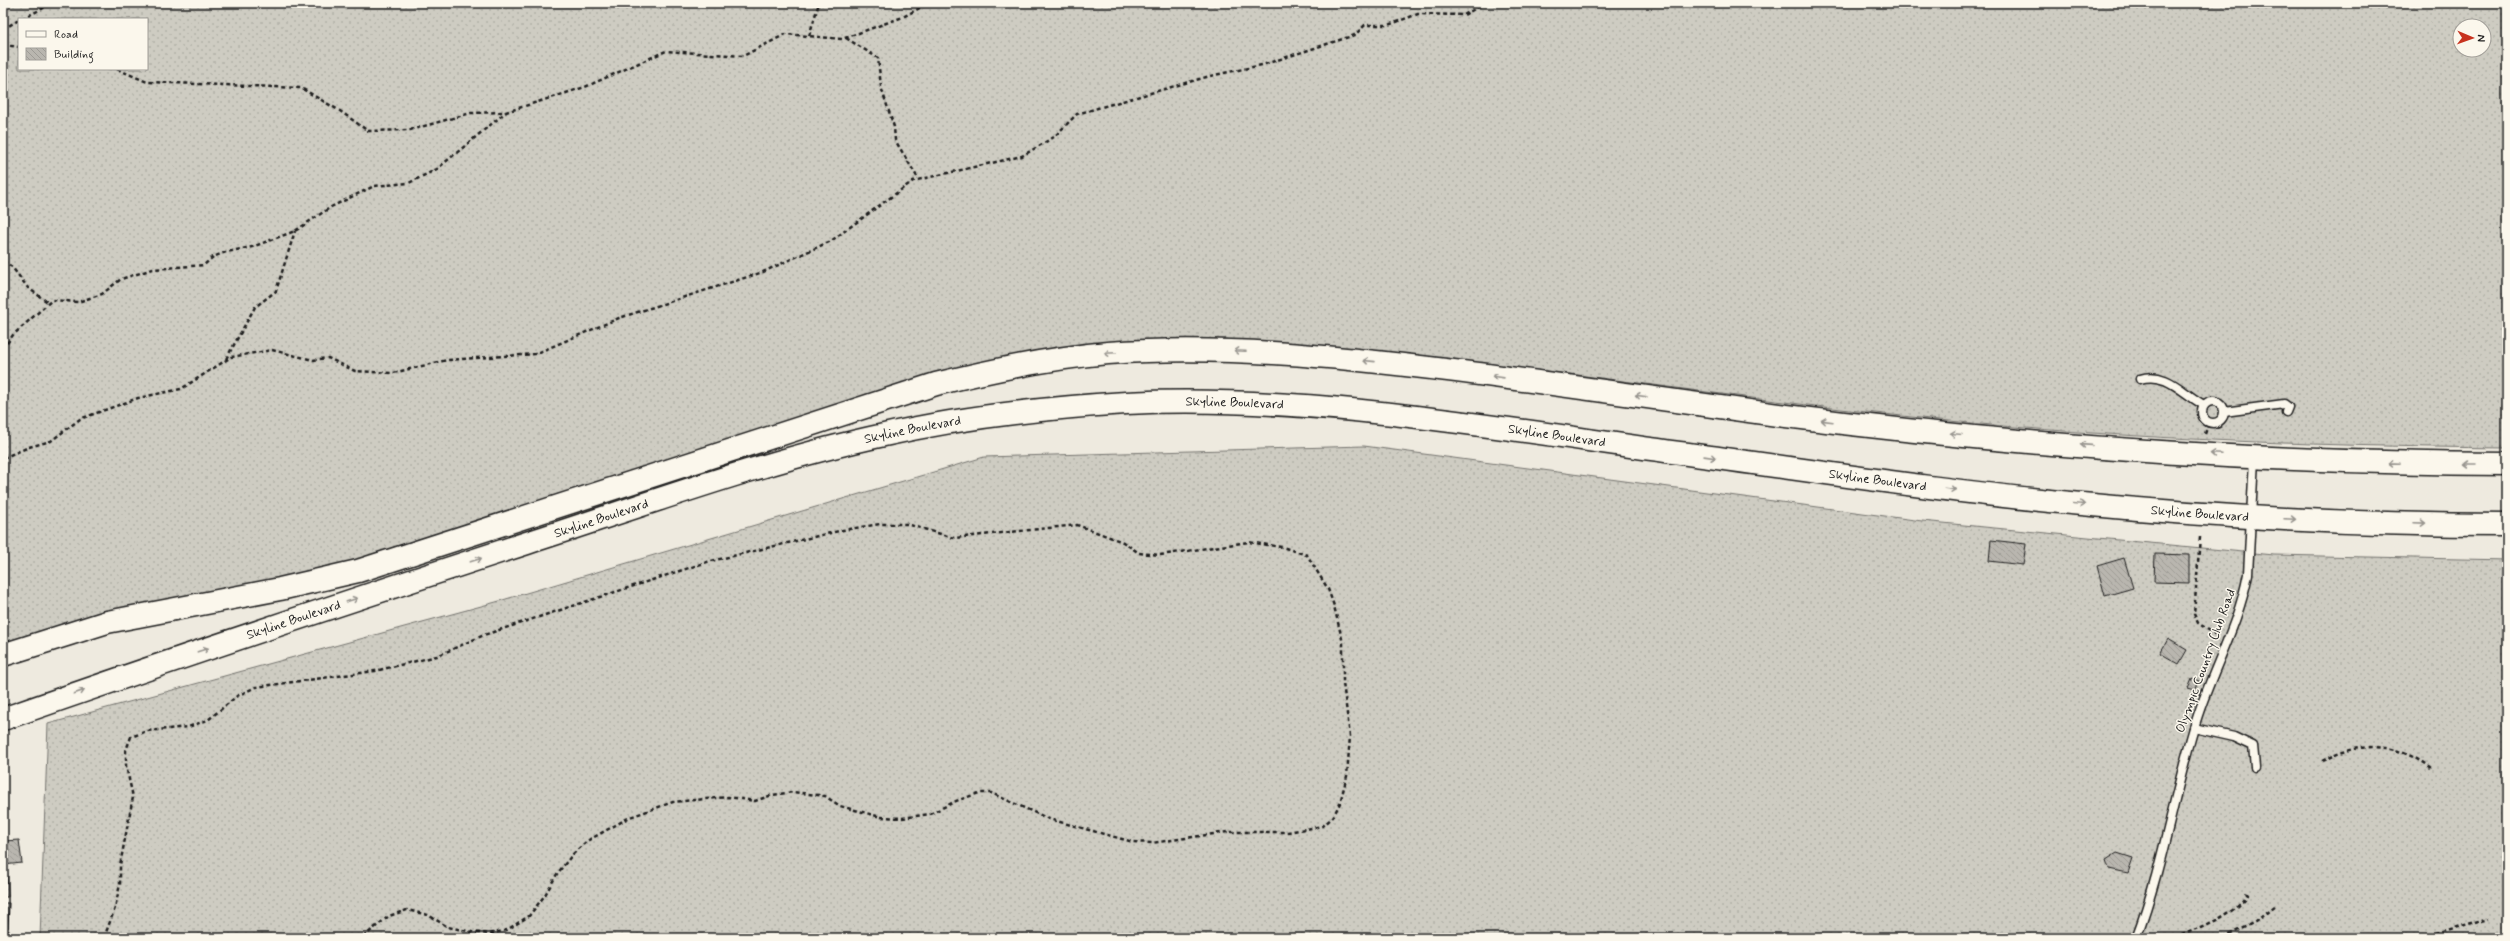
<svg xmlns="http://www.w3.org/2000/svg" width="2510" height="941" viewBox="0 0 2510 941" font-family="Mynerve,sans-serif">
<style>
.grass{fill:url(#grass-dots);stroke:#75746f;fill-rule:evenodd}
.building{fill:url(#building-back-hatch);stroke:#1c1c1c}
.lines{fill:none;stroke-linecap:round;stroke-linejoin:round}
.service-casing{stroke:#1c1c1c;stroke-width:11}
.primary-casing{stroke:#1c1c1c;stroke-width:25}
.path{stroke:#1c1c1c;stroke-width:2.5;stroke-dasharray:4 3;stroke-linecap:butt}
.service{stroke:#fbf7ec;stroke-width:8}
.primary{stroke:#fbf7ec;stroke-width:22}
.oneway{stroke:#97948e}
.labels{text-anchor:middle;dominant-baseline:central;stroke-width:3;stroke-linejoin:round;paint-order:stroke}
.street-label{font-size:13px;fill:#1c1c1c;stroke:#fbf7ec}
</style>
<defs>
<pattern id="grass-dots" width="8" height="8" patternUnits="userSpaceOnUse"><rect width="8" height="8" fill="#ceccc2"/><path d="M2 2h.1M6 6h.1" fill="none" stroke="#b0afa6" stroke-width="1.8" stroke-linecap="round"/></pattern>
<pattern id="building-back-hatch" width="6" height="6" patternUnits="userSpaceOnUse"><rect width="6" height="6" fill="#b9b6af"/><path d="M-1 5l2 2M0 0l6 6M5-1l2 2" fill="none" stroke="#9e9c96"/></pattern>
</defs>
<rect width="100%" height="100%" fill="#eeeadf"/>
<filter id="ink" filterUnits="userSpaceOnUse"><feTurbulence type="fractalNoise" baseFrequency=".025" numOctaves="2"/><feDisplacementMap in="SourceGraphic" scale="8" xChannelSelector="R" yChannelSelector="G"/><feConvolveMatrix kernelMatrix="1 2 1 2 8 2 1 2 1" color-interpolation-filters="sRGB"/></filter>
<g filter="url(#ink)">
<g class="grass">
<path d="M3,3H2507V448C2302,446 2096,438 1893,415C1775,402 1657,385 1539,370L1537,382L1312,355L1015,366L398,559L3,652ZM19,19H147V69H19ZM2460,26H2484V50H2460Z"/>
<polygon points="1364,446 1922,521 2274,555 2507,560 2507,938 40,938 48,724 496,602 984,457"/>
</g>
<g class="building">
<polygon points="1991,540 2026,544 2023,565 1989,561"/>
<polygon points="2155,554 2189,555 2189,583 2154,582"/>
<polygon points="2124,558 2133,588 2105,596 2097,566"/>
<polygon points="2168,639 2187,650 2179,664 2160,653"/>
<polygon points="2192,678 2199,681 2195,690 2188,688"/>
<polygon points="19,840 22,863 3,865 3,841"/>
<polygon points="2117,853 2133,858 2128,873 2109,869 2106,860"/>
<polygon points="3,873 7,873 8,897 3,897"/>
<polygon points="3,903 9,903 8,928 3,928"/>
<rect x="3" y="931" width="6" height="7"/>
</g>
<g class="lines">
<g class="service-casing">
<g id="service">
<path d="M2140,379C2167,371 2183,394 2204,405"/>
<circle cx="2213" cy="412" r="11"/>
<polyline points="2224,412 2284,404 2288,407 2286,412"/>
<polyline points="2194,728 2234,737 2253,746 2255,767"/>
<path d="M2136,938C2162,870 2173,798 2194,728C2209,675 2238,628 2248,574L2254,459"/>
</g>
</g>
<g class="primary-casing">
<g id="primary">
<path d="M3,655L107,622L280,589L358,571L936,384C992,370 1049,358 1108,353C1235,344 1361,359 1487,375C1584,389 1681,402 1778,415C2020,446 2264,463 2507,464"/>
<path id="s1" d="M3,719C177,658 352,600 527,543C645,505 763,461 884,435C963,417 1044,408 1126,403C1314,394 1502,429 1688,454C1815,471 1943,491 2071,503C2215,517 2362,525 2507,525"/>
</g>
</g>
<g class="path">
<polyline points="22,19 53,3"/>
<polyline points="3,29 19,20"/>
<polyline points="809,36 819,3"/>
<polyline points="846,38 878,58 881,87 894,127 895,140 919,180"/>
<polyline points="3,45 19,47"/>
<polyline points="117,69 147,82 301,88 340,111 368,131 410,130 471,113 506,112 585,87 666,51 743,56 786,34 842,39 903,17 929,3"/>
<polyline points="3,261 12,267 28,288 49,303"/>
<polyline points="3,349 13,335 52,300 78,302 102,294 121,279 153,269 204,265 213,257 226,252 252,247 295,231 331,207 374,186 409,183 437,169 506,112"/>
<polyline points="226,359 255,307 276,291 295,231"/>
<polyline points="2205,434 2209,422"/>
<polyline points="3,458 29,447 51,441 80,419 138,398 181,389 231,357 272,350 313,360 328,358 355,371 393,373 447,360 535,354 619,318 763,272 831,241 913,181 1022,156 1054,137 1077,114 1210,76 1262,65 1355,35 1365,25 1388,25 1418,14 1464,15 1485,3"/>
<polyline points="2200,537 2194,614 2198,623 2216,635"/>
<path d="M2322,761C2361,741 2395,742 2431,768"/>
<polyline points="104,938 115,908 120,884 120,865 133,797 126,766 126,750 131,737 147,731 188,727 208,720 237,696 256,687 375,671 437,656 484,635 707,562 843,530 880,524 907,524 954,538 1077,525 1123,542 1139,553 1160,555 1248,542 1282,547 1307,555 1328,589 1334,606 1343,643 1343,683 1350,736 1347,776 1340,803 1333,817 1323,826 1288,832 1227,832 1152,843 1133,842 1049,819 991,793 979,793 956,801 930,814 902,818 881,817 840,806 825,796 793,792 772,795 755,801 728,797 673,802 630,817 587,841 572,855 557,874 545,895 529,916 507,930 490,934 472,932 448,927 428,915 407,910 389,916 362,938"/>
<path d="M2175,938C2200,927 2231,918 2247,895L2243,891"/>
<polyline points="2223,938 2255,922 2275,906"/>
<polyline points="2421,938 2489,919"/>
</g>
<use href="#service" class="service"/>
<use href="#primary" class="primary"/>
</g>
<defs><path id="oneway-shaft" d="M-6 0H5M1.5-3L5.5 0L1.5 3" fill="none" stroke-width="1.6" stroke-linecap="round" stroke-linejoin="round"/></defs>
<g class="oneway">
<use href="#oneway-shaft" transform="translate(1240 351) rotate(-177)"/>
<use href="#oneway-shaft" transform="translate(1110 353) rotate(177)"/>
<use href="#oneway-shaft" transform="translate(1369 361) rotate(-174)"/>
<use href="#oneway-shaft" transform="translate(1498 377) rotate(-172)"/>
<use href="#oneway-shaft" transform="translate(1641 396) rotate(-172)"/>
<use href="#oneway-shaft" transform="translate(1827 421) rotate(-173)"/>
<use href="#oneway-shaft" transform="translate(1956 434) rotate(-175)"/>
<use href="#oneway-shaft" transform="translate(2086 445) rotate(-176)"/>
<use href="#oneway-shaft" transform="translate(2216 454) rotate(-177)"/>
<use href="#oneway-shaft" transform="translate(1710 457) rotate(8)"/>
<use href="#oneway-shaft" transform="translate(2394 463) rotate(-178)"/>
<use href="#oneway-shaft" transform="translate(2470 464) rotate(-180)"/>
<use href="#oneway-shaft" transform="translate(1950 489) rotate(7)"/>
<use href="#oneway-shaft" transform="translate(2079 504) rotate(5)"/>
<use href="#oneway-shaft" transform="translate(2290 519) rotate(3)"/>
<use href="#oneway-shaft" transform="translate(2420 523) rotate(2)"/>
<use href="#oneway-shaft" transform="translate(476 560) rotate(-18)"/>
<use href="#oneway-shaft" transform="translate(352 600) rotate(-18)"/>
<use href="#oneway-shaft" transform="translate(203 650) rotate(-18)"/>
<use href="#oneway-shaft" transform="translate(79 692) rotate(-19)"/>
</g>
</g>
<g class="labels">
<g class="street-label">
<text stroke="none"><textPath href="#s1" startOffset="1279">Skyline Boulevard</textPath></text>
<text stroke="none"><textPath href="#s1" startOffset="955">Skyline Boulevard</textPath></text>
<text stroke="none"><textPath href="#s1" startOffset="1603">Skyline Boulevard</textPath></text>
<text stroke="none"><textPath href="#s1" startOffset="1927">Skyline Boulevard</textPath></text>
<text stroke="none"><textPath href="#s1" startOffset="2251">Skyline Boulevard</textPath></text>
<text stroke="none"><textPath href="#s1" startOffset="631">Skyline Boulevard</textPath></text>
<text stroke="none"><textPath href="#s1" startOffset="307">Skyline Boulevard</textPath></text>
<text transform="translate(2206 661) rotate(-70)">Olympic Country Club Road</text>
</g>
</g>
<rect width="2510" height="941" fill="none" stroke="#fbf7ec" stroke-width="16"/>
<rect x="8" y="8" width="2494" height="925" fill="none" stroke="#1c1c1c" stroke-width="1.5" filter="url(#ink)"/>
<rect x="18" y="18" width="130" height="52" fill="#fbf7ec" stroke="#a29f99"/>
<rect x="26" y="31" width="20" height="6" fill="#fbf7ec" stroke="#a29f99"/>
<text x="54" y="38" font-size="12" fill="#1c1c1c">Road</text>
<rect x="26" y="48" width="20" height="12" fill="url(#building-back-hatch)" stroke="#a29f99"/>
<text x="54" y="58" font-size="12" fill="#1c1c1c">Building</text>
<g transform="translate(2472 38) rotate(92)"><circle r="19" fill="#fbf7ec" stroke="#a29f99"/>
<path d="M0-3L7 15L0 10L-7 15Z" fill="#c8321e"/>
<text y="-6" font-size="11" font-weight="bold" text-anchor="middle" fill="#1c1c1c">N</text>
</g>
</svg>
